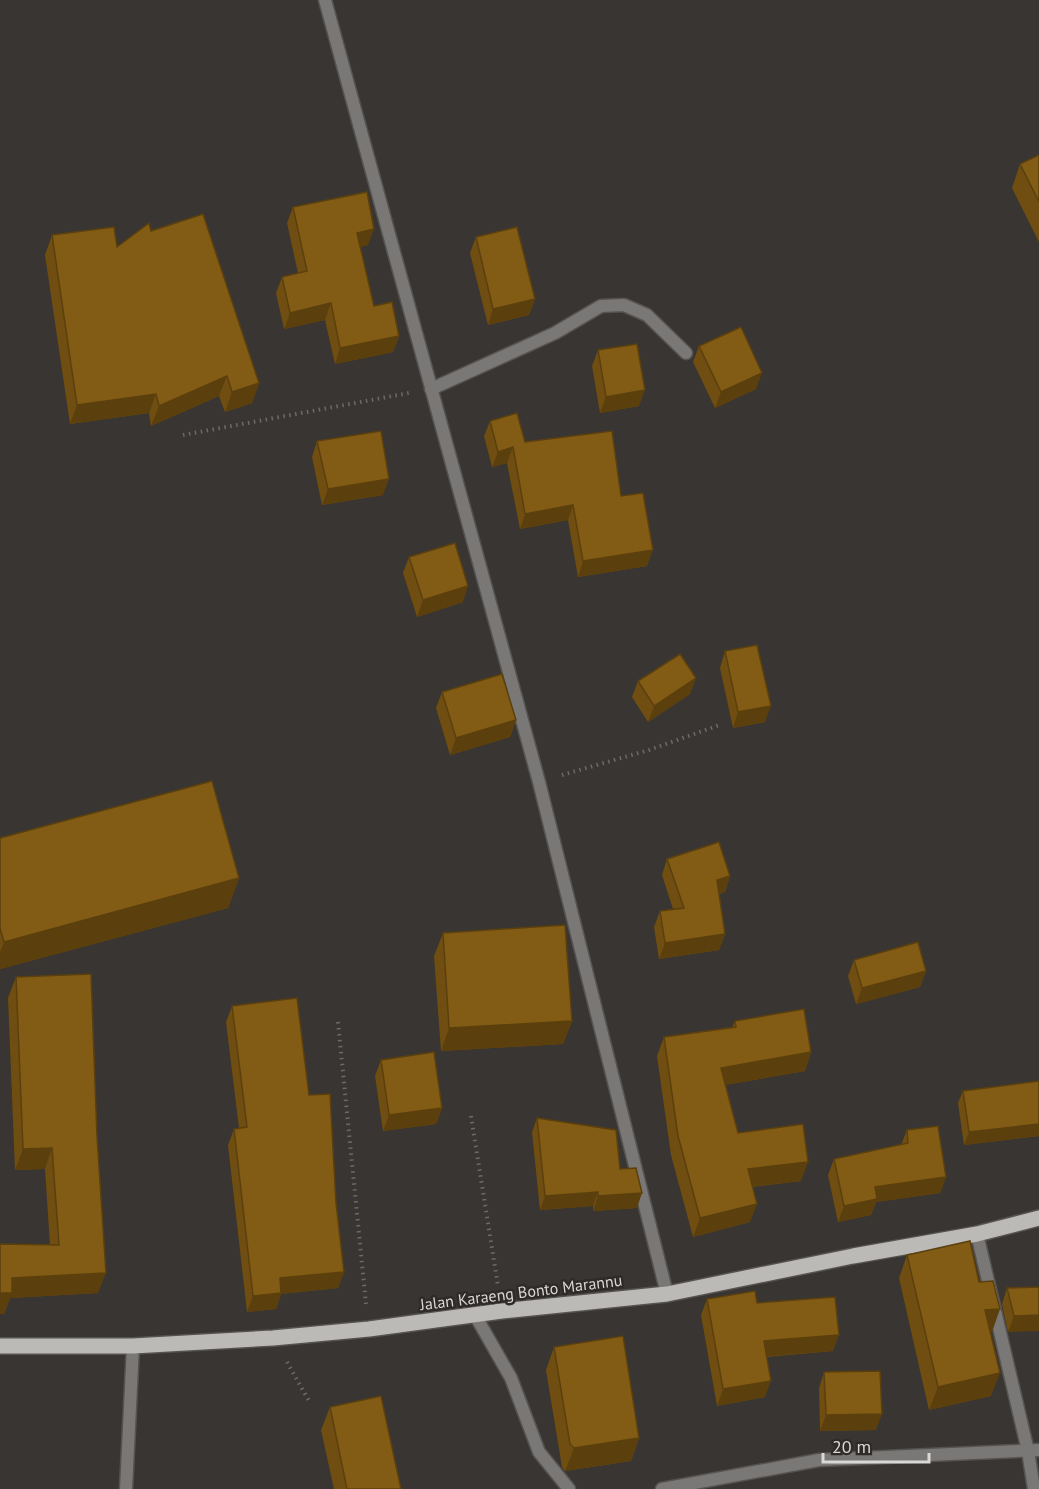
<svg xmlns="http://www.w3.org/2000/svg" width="1039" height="1489" viewBox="0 0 1039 1489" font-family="'PT Sans',sans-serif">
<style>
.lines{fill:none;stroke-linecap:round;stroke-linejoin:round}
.minor-casing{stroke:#555250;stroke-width:15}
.primary-casing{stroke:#555250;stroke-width:18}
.path{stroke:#6d6a68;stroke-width:4;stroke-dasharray:1.5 4.5;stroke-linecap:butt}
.minor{stroke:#797876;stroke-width:12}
.primary{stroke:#bcbab6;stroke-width:15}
.wall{fill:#704e11}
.shaded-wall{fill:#5b400e}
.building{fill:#825b14;stroke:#5b400e;stroke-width:1.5}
.labels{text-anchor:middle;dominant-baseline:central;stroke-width:5;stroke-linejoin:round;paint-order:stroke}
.street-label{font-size:16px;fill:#dad8d6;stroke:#2e2b28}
</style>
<rect width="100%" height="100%" fill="#383532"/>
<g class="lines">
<g class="minor-casing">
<g id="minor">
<polyline points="325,0 539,782 667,1294"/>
<polyline points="431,389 555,333 601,306 624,305 647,315 686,353"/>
<polyline points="977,1234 1028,1451 1034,1489"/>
<polyline points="475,1315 511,1378 539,1452 569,1489"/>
<polyline points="126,1489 133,1346"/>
<polyline points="662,1489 819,1460 1039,1450"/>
</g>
</g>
<g class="primary-casing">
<polyline id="primary" points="0,1346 133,1346 273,1338 369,1329 502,1311 667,1294 853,1256 977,1234 1039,1218"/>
</g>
<g class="path">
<polyline points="183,435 409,393"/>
<polyline points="562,775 649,750 722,724"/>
<polyline points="338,1022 366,1304"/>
<polyline points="471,1116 498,1286"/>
<polyline points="287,1362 309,1401"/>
</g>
<use href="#minor" class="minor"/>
<use href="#primary" class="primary"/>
</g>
<g class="wall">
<polygon points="1039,155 1039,242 1012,188 1020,164"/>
<polygon points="293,207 368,245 360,247 374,306 399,336 393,352 335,364 325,320 284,329 276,293 282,277 298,273 287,223"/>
<polygon points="151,231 259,383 252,403 225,412 219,396 151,426 149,413 70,424 45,255 52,235 117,247"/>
<polygon points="476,237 535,299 529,315 488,325 470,253"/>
<polygon points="699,346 756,389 715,408 693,362"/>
<polygon points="598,350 639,406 600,413 592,366"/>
<polygon points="490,421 621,496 647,566 578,577 568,520 520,529 507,463 492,467 484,436"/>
<polygon points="317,441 383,495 322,505 312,457"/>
<polygon points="409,557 463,602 417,617 403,573"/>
<polygon points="725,651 765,722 733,728 720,668"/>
<polygon points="638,681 690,694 648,722 632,697"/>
<polygon points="442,692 516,720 510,737 450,755 436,708"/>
<polygon points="0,838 239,878 228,908 0,969"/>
<polygon points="667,859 730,876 725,892 719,894 725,934 719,950 659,959 654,927 660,911 673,909 662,875"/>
<polygon points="443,933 572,1021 563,1044 441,1051 434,956"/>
<polygon points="854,960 926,971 920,987 856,1004 848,976"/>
<polygon points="16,977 98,1293 10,1298 4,1314 0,1314 0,1244 50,1245 45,1169 15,1170 8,998"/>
<polygon points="232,1006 309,1095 336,1203 344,1272 338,1288 281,1294 276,1309 247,1312 228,1145 234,1129 239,1128 226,1022"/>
<polygon points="735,1021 811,1052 805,1071 725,1085 738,1133 801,1181 752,1187 750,1222 693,1237 671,1155 657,1056 664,1037 732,1027"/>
<polygon points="381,1060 442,1108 436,1124 383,1131 375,1076"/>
<polygon points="1039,1081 1039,1136 964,1145 958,1103 963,1091"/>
<polygon points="537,1118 620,1169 637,1208 593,1211 593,1206 540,1210 532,1132"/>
<polygon points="907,1130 946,1177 940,1193 876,1202 871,1215 838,1222 828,1175 834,1159 901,1145"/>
<polygon points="907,1255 979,1282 992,1332 991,1332 991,1396 929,1410 899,1278"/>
<polygon points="1039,1287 1008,1332 1002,1304 1007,1288"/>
<polygon points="707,1299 757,1303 833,1351 767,1357 765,1397 717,1406 701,1315"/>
<polygon points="554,1347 639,1438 631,1461 565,1471 562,1467 546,1370"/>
<polygon points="824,1372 876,1430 820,1431 819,1388"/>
<polygon points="330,1407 401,1489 334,1489 321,1430"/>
</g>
<g class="shaded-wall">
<polygon points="374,229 368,245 351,249 357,233"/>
<polygon points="535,299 529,315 488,325 493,309"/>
<polygon points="331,303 325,320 284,329 290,313"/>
<polygon points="399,336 393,352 335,364 340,348"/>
<polygon points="762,373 756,389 715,408 721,392"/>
<polygon points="227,376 219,396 151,426 159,406"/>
<polygon points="259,383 252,403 225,412 232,392"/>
<polygon points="645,390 639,406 600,413 606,397"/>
<polygon points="156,394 149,413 70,424 77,405"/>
<polygon points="513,447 507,463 492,467 498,452"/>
<polygon points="389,479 383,495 322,505 328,489"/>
<polygon points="573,505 568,520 520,529 525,514"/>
<polygon points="653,550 647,566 578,577 583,561"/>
<polygon points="468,586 463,602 417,617 423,600"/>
<polygon points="696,678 690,694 648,722 654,706"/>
<polygon points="771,706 765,722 733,728 738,712"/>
<polygon points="516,720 510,737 450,755 456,738"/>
<polygon points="730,876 725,892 711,896 717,880"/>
<polygon points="239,878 228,908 0,969 0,952 4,942"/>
<polygon points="725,934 719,950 659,959 665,943"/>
<polygon points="926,971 920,987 856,1004 862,988"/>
<polygon points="572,1021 563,1044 441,1051 449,1028"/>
<polygon points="811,1052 805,1071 714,1087 721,1068"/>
<polygon points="442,1108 436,1124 383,1131 389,1115"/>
<polygon points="1039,1124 1039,1136 964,1145 969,1132"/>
<polygon points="52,1148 45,1169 15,1170 23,1149"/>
<polygon points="808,1162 801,1181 741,1188 748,1169"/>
<polygon points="946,1177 940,1193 876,1202 871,1215 838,1222 844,1206 875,1187"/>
<polygon points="598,1192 593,1206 540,1210 545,1196"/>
<polygon points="642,1193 637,1208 593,1211 598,1196"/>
<polygon points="757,1204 750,1222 693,1237 700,1218"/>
<polygon points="344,1272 338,1288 281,1294 276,1309 247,1312 253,1296 280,1278"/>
<polygon points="106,1273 98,1293 10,1298 4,1314 0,1314 0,1293 12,1278"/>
<polygon points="1000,1309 992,1332 977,1333 985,1310"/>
<polygon points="1039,1315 1039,1331 1008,1332 1014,1316"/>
<polygon points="839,1335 833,1351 758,1357 764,1341"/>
<polygon points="1000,1373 991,1396 929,1410 938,1387"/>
<polygon points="771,1381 765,1397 717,1406 723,1389"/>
<polygon points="882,1414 876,1430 820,1431 826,1415"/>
<polygon points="639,1438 631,1461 565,1471 574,1448"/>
</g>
<g class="building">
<polygon points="1039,155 1039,202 1020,164"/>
<polygon points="367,192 374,229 357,233 374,306 392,302 399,336 340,348 331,303 290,313 282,277 307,271 293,207"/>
<polygon points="203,214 259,383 232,392 227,376 159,406 156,394 77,405 52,235 114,227 117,247 149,223 151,231"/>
<polygon points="517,227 535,299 493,309 476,237"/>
<polygon points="741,327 762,373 721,392 699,346"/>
<polygon points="637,344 645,390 606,397 598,350"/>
<polygon points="517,413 525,442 612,431 621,496 643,493 653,550 583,561 573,505 525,514 513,447 498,452 490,421"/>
<polygon points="381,431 389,479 328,489 317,441"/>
<polygon points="455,543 468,586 423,600 409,557"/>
<polygon points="757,645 771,706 738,712 725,651"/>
<polygon points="680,654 696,678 654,706 638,681"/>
<polygon points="502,674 516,720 456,738 442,692"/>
<polygon points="212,781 239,878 4,942 0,928 0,838"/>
<polygon points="719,842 730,876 717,880 725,934 665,943 660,911 684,908 667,859"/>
<polygon points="565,925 572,1021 449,1028 443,933"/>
<polygon points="918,942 926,971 862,988 854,960"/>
<polygon points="91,974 97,1136 106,1273 12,1278 12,1293 0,1293 0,1244 59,1245 52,1148 23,1149 16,977"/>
<polygon points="297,998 309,1095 330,1094 336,1203 344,1272 280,1278 281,1293 253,1296 234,1129 247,1127 232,1006"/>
<polygon points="804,1009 811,1052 721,1068 738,1133 803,1124 808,1162 748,1169 757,1204 700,1218 678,1136 664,1037 736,1027 735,1021"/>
<polygon points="434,1052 442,1108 389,1115 381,1060"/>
<polygon points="1039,1081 1039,1124 969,1132 963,1091"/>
<polygon points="537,1118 616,1130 620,1169 636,1168 642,1193 598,1196 598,1192 545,1196"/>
<polygon points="938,1126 946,1177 875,1187 877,1199 844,1206 834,1159 908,1143 907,1130"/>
<polygon points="970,1241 979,1282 993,1281 1000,1309 985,1310 1000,1373 938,1387 907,1255"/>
<polygon points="1039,1287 1039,1315 1014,1316 1007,1288"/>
<polygon points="755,1291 757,1303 835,1297 839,1335 764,1341 771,1381 723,1389 707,1299"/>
<polygon points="623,1336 639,1438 574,1448 570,1444 554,1347"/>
<polygon points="880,1371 882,1414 826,1415 824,1372"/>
<polygon points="381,1396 401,1489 347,1489 330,1407"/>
</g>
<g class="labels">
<g class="street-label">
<text transform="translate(521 1292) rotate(-7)">Jalan Karaeng Bonto Marannu</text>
</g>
</g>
<path d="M823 1453v9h106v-9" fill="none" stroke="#dad8d6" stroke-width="3"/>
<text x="832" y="1453" font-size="18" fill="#dad8d6" stroke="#2e2b28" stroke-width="4.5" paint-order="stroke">20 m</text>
</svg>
